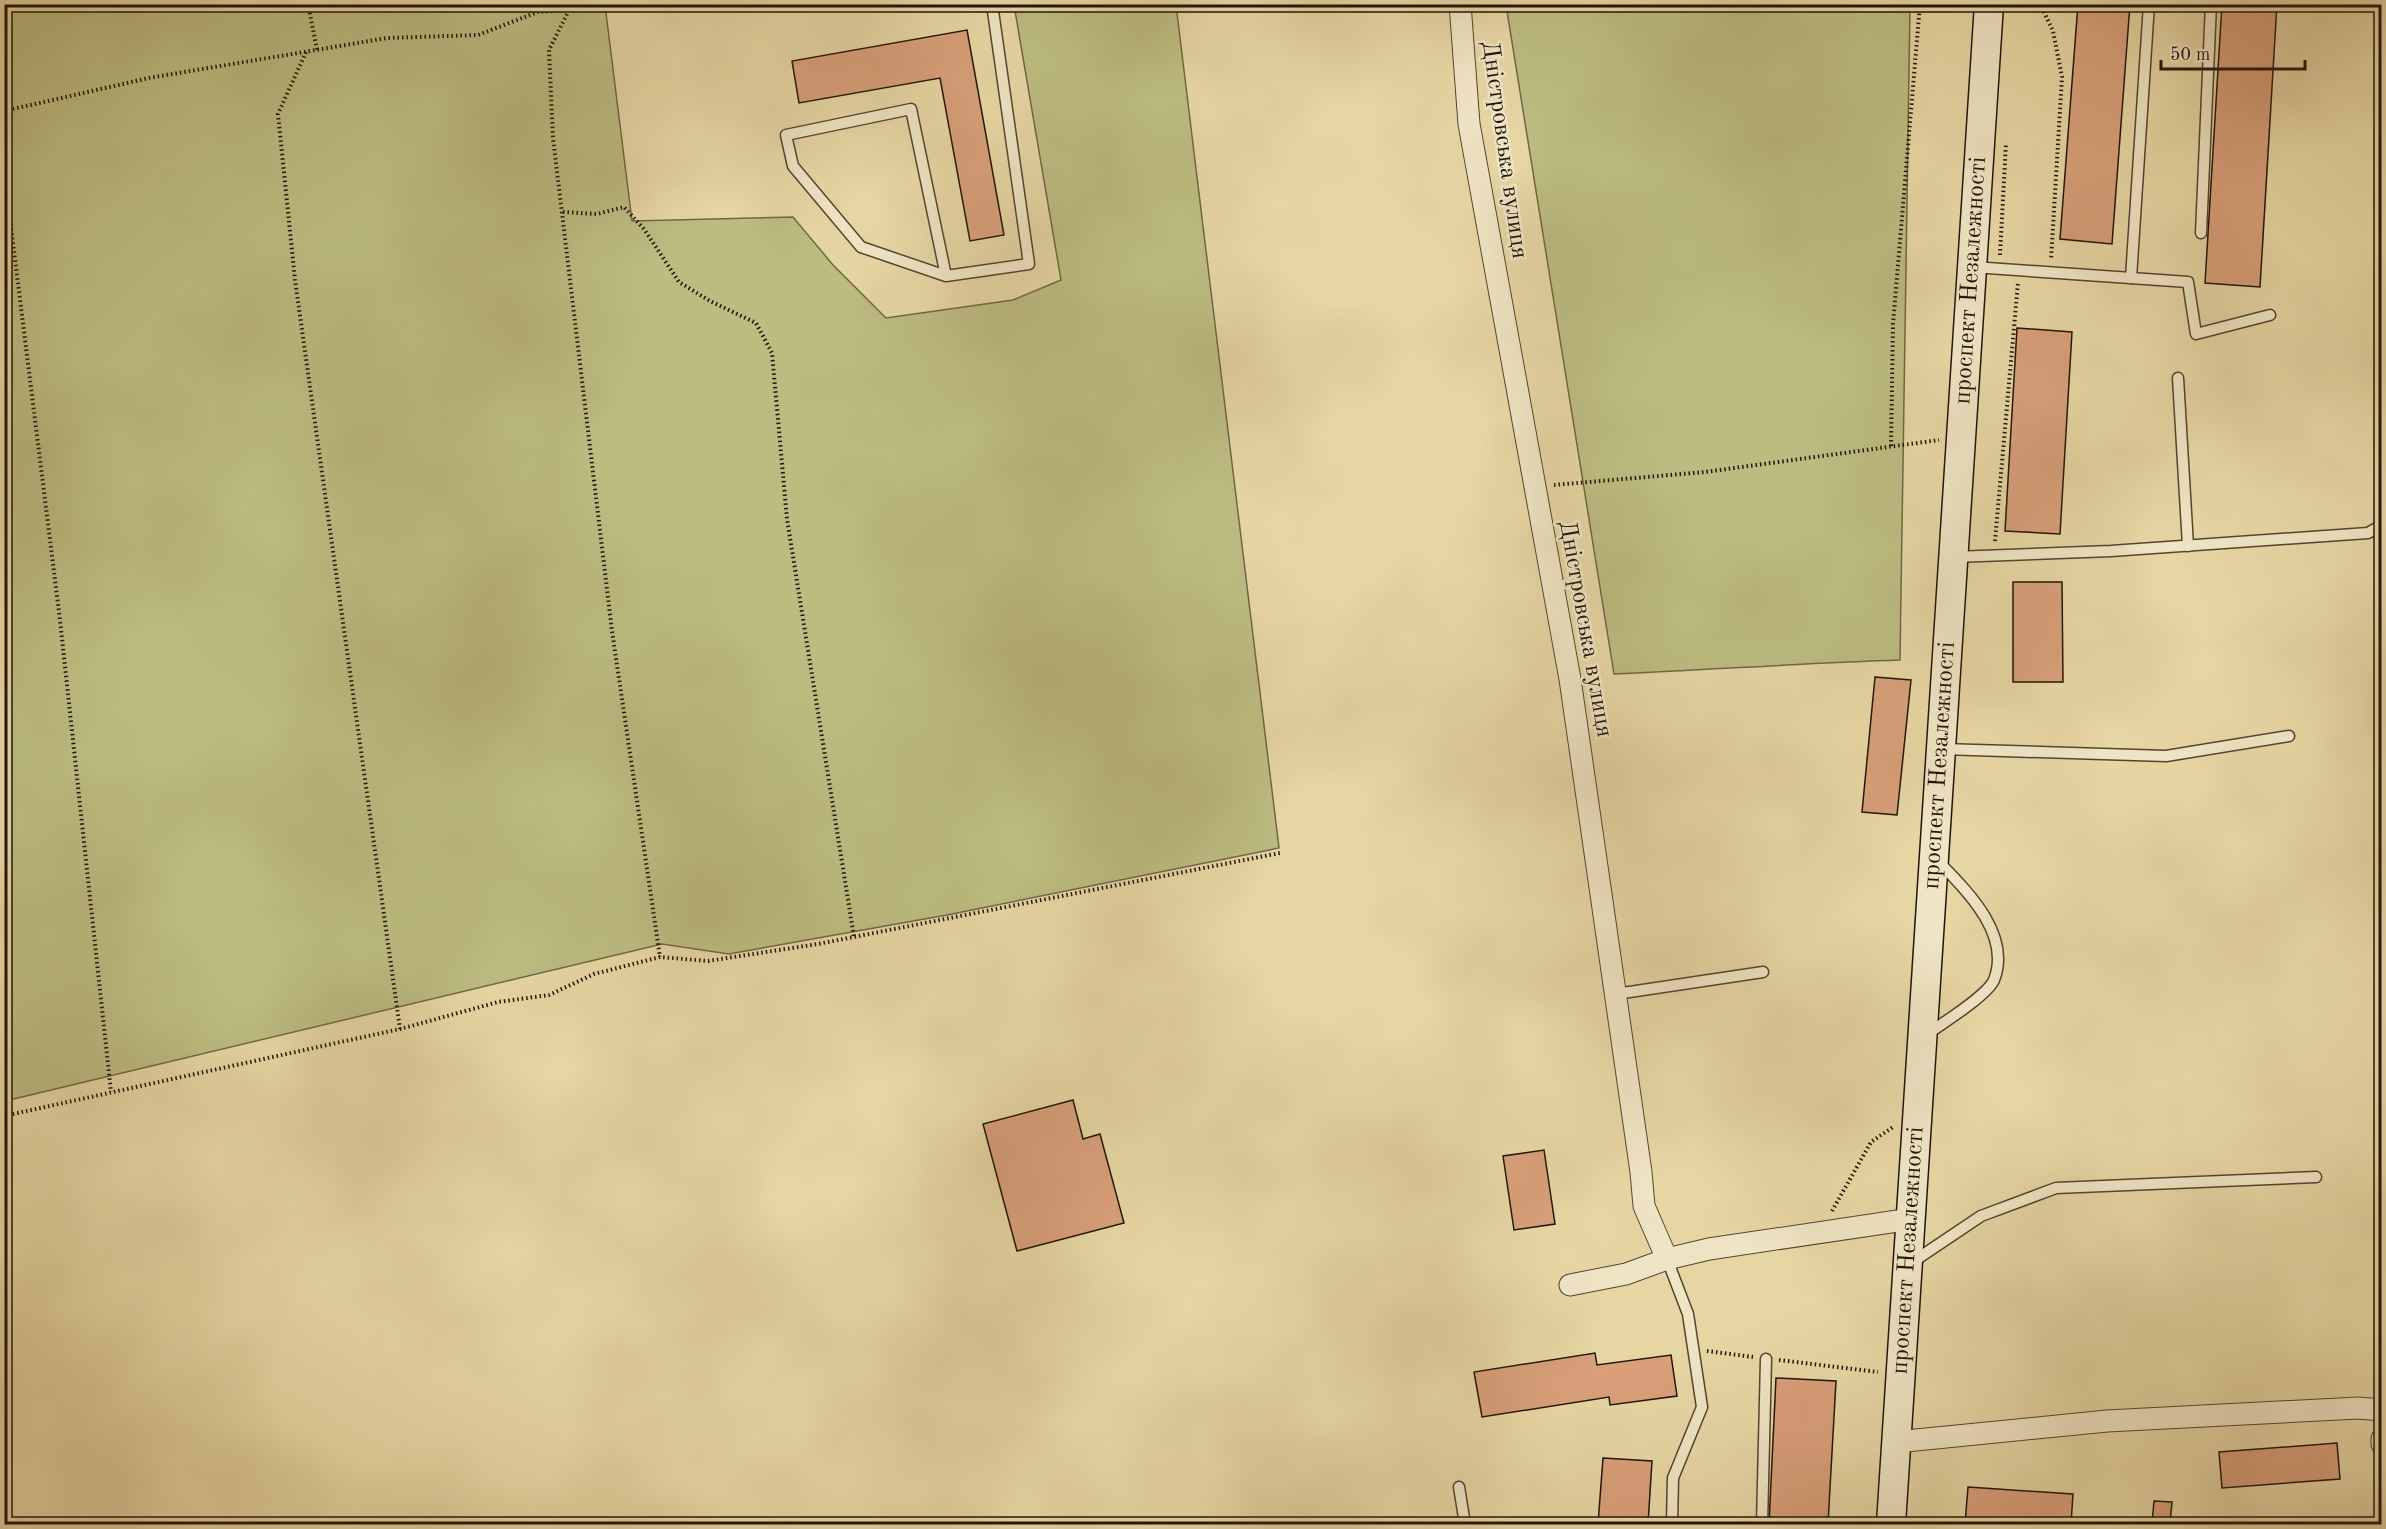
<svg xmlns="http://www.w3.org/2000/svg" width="2386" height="1529" viewBox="0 0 2386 1529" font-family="'Old Standard TT',serif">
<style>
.green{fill:#bcbc81;stroke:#6e6844;stroke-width:1.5}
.building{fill:#d89f7a;stroke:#211507;stroke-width:1.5}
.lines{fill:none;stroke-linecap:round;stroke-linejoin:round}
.lane-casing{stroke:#52452e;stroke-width:13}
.street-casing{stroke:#52452e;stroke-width:23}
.secondary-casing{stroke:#211507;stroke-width:31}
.path{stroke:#211507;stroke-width:4;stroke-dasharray:1.5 3;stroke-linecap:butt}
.lane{stroke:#efe4c4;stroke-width:10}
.street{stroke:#efe4c4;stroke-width:21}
.secondary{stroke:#efe4c4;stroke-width:28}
.labels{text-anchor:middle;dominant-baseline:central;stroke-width:5;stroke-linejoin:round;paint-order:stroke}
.street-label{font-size:24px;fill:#211507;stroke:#efe4c4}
</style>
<rect width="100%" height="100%" fill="#e6d6a4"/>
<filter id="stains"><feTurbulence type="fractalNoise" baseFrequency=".00333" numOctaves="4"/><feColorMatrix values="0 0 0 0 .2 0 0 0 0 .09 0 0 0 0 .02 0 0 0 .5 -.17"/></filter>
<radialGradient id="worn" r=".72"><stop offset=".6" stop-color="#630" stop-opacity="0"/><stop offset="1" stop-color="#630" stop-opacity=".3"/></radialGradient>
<g class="green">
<polygon points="7,4 605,5 632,221 793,217 833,265 886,318 1013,300 1061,280 1014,5 1176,5 1279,848 947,915 729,954 662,944 5,1101 4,11"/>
<path d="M1506,5H1910L1900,660C1804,663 1709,670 1614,674Z"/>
</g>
<g class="building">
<polygon points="2078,4 2130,4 2112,244 2060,239"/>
<polygon points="2222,4 2277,4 2260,287 2205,283"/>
<polygon points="967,30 1004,235 970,241 940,78 799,103 792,61"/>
<polygon points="2017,328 2072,332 2060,534 2005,531"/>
<polygon points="2013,582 2062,582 2063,682 2013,682"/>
<polygon points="1875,677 1911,680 1897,815 1862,812"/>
<polygon points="1073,1100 1083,1139 1100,1134 1124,1223 1017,1251 983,1124"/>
<polygon points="1544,1150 1555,1224 1514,1230 1503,1156"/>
<polygon points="1595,1353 1597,1365 1671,1355 1677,1396 1610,1405 1609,1397 1482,1417 1474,1372"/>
<polygon points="1776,1378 1836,1381 1828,1524 1769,1524"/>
<polygon points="2337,1443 2340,1479 2222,1488 2219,1452"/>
<polygon points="1603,1458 1652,1461 1648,1524 1598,1524"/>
<polygon points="1968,1487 2073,1494 2071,1524 1965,1524"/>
<polygon points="2154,1501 2172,1502 2170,1524 2152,1524"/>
</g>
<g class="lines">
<g class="lane-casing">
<g id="lane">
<polyline points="2201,233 2211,4"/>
<polyline points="1973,267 2188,282 2196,334 2270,315"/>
<polyline points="946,276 911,109 786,135 793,166 861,247 946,276 1029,264 992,4"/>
<polyline points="2131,278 2149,4"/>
<polyline points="2178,378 2188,546"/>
<polyline points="1954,557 2111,551 2368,533 2382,525"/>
<polyline points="1942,749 2166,756 2289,736"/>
<polyline points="1616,994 1763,972"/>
<path d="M1926,1035C1941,1024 1987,996 1994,980C2012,934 1966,890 1938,861"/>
<polyline points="1667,1259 1688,1314 1702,1407 1673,1478 1672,1524"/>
<polyline points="1911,1263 1981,1216 2056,1188 2316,1177"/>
<polyline points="1459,1487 1465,1524"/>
<polyline points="1762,1524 1766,1359"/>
</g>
</g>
<g class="street-casing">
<g id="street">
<polyline points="1460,4 1469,124 1570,679 1641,1172 1644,1206 1667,1259"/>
<polyline points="1570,1285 1626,1274 1667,1259 1709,1249 1911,1219"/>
<polyline points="2382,1439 2382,1444"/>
<polyline points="1896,1442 2107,1421 2358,1408 2382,1410"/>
</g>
</g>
<g class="secondary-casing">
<g id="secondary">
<path id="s1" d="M1891,1524L1989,4"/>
</g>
</g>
<g class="path">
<polyline points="308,4 317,50"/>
<polyline points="2039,4 2042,8 2053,31 2062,77 2051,260"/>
<polyline points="569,10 549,50 553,138 612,631 660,957"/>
<polyline points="306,52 278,114 295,280 400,1029"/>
<polyline points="4,111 149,78 387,38 478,35 538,12 603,8 610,4"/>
<polyline points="4,171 60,620 111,1092"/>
<polyline points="563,212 597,214 624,207 644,229 679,282 710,301 756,323 772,353 787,519 854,937"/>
<polyline points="2000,255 2006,143"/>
<polyline points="1891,446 1893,324 1920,4"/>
<polyline points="1554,485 1705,472 1939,440"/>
<polyline points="1995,541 2018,283"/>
<polyline points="4,1116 400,1029 498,1002 549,995 594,974 660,957 708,961 818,944 1280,853"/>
<polyline points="1832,1211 1871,1142 1893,1127"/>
<polyline points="1707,1351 1753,1357"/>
<polyline points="1779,1360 1878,1372"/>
</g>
<use href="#lane" class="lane"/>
<use href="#street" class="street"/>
<use href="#secondary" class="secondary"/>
</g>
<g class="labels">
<g class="street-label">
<text transform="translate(1504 150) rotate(82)">Дністровська вулиця</text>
<text stroke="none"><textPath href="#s1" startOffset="1246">проспект Незалежності</textPath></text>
<text transform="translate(1585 629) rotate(80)">Дністровська вулиця</text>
<text stroke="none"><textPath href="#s1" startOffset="760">проспект Незалежності</textPath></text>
<text stroke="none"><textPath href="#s1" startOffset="274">проспект Незалежності</textPath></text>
</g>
</g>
<rect width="2386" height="1529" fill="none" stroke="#e6d6a4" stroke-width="24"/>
<rect x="6" y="6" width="2374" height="1517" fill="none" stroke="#211507" stroke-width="3"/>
<rect x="12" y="12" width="2362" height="1505" fill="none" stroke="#211507" stroke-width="1.5"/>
<path d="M2161 60v9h144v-9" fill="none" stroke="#211507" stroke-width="3"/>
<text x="2170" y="60" font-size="18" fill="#211507" stroke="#efe4c4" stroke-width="4.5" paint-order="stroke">50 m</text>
<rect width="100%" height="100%" filter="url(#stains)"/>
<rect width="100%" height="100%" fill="url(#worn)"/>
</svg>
